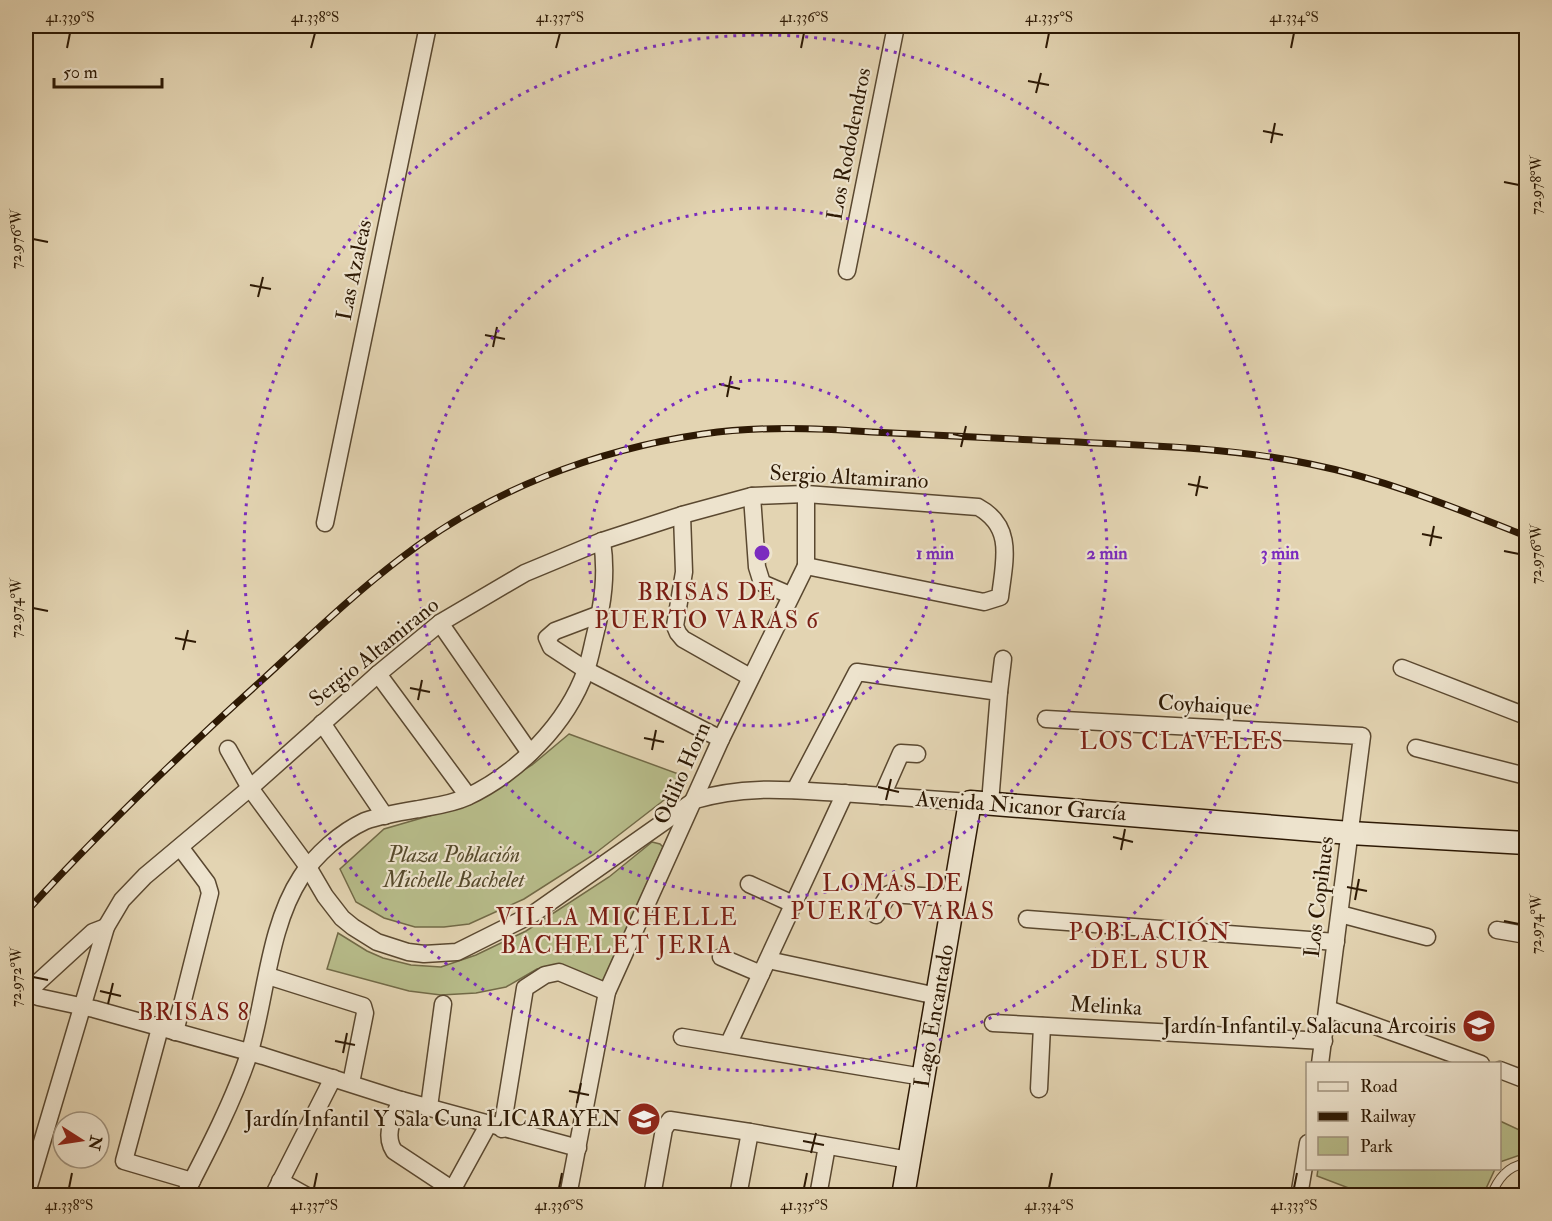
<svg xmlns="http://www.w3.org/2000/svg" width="1552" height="1221" viewBox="0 0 1552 1221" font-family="'IM FELL Double Pica',serif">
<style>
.green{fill:#b7bc8a;stroke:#726a47;stroke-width:1.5}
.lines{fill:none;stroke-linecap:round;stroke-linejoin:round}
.lane-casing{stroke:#5a4830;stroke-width:10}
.street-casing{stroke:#5a4830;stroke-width:19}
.secondary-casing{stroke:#2d1904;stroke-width:25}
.lane{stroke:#ede3cd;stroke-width:8}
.street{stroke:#ede3cd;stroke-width:16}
.secondary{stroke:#ede3cd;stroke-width:22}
.rail-casing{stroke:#2d1904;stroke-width:7}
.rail{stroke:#ede3cd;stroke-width:4.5;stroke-dasharray:14;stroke-linecap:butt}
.ticks{fill:none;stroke:#2d1904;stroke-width:2}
.ring{fill:none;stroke:#7b2cbf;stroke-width:3;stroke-dasharray:3 6}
.labels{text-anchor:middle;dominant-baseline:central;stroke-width:4.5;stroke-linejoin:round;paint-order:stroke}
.street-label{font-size:22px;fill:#2d1904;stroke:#ede3cd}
.park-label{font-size:22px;font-style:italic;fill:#564a2c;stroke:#ede3cd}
.poi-label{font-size:22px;fill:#2d1904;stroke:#ede3cd;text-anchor:end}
.neighbourhood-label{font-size:24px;letter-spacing:1.5px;fill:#7a1f14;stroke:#ede3cd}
.centre{fill:#7b2cbf;stroke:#ede3cd;stroke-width:3}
.ring-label{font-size:18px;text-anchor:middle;font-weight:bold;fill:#7b2cbf;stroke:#ede3cd;stroke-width:4.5;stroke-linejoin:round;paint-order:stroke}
.neatline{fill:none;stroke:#2d1904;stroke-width:2}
.ticks-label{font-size:15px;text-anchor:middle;fill:#2d1904}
</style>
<rect width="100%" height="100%" fill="#e3d4b2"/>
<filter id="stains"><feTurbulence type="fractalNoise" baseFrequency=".00333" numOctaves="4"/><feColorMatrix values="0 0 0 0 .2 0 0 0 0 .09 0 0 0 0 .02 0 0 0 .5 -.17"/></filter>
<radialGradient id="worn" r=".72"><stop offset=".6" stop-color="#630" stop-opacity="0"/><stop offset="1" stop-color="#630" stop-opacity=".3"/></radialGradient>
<g class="green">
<polygon points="569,734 684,776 686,783 593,855 524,899 469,924 444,927 415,927 384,918 356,902 340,869 384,829 470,804 532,765"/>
<polygon points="652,842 660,844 663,847 603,982 555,965 537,969 506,987 476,993 441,995 409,991 327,969 338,933 367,951 383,958 411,965 441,967 476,955 526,931 609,877"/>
<polygon points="1500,1121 1526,1133 1526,1153 1500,1162"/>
<polygon points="1318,1169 1495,1168 1495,1169 1483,1195 1367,1195 1317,1176"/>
</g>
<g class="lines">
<g class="lane-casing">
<path id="lane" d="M1491,1196C1498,1178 1507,1167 1526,1163"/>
</g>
<g class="street-casing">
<g id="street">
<polyline points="847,271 896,26"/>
<polyline points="752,496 757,567 762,583 790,595"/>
<polyline points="682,515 684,572 675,626 678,633 683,639 750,677"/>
<polyline points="325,523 428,26"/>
<polyline points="806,566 806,494"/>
<polyline points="600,614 555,631 547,638 551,647 586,670 721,739"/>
<polyline points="440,623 530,753"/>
<polyline points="1402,668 1526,716"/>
<polyline points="378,674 468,796"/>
<polyline points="999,692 1003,659"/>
<polyline points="1046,719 1362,736 1320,1064"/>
<polyline points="322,723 385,816"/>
<polyline points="1416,748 1526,776"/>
<path d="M228,749L250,788L308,867L325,896L342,918L353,927L377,942L408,952L424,954L457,952L533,914L695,800C746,785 789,790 841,793C884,796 927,799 970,802"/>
<polyline points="795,790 857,672 999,692 990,803"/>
<polyline points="882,796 901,753 917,754"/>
<polyline points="749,884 793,904"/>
<polyline points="1340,914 1427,937"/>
<polyline points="876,915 889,894 954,898"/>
<polyline points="1027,919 1336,942"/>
<polyline points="106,927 93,932 34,986 34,992 38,997 94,1009 263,1056 401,1100 578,1148"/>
<polyline points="1497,930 1526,935"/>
<polyline points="721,957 761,974"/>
<polyline points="768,960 937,996"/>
<polyline points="268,976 363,1006 365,1013 351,1083"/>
<polyline points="1328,1009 1481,1064"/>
<polyline points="993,1023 1324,1041"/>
<polyline points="160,1028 124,1161 192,1181"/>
<polyline points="175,1032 210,893 207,883 180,847"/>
<polyline points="682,1037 923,1077"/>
<polyline points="729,1043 845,793"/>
<polyline points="1500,1070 1526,1080"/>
<polyline points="1039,1089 1042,1026"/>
<path d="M401,1100C394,1117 383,1134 394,1151L462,1196"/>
<polyline points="429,1107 443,1004"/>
<polyline points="502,1129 525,988 545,975 559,972 607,992"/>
<polyline points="280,1181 307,1196"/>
<path d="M26,1196L106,927L122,900L145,876L250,788L378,674L440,623L525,573L602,541L682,515L752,496L806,494L978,507C1015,527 1004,562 1000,597L984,602L806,566L721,739L607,992L568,1196"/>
<path d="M184,1196C207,1152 235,1098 250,1051C266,996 269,926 301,877C315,855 341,832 365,821C382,815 401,812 419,809C435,806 452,804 467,797C518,773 567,724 586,670C590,659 592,647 595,635C603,603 607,574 602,541"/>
<polyline points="273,1196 333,1078"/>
<polyline points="449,1196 488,1125"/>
<polyline points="652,1196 664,1129 670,1120 750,1132 909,1160"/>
<polyline points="738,1196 750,1132"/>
<polyline points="818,1196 827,1146"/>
<polyline points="1299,1196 1308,1143"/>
</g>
</g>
<g class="secondary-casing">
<polyline id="secondary" points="903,1196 970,802 1350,833 1526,843"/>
</g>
<use href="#lane" class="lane"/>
<use href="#street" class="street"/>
<use href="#secondary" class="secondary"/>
<g class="rail-casing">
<path id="rail" d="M26,912C100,831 179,755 261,681C307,639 351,596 401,558C488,491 594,450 703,434C759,426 815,428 872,432C919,434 967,437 1015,439C1113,445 1214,444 1310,464C1385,479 1455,508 1526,536"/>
</g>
<use href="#rail" class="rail"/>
</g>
<path class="ticks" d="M67,48L70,33M311,48L315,33M556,48L560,33M801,48L804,33M1046,48L1049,33M1291,48L1294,33M1028,81L1049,85M1036,93L1041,73M1263,131L1283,135M1271,143L1275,123M1504,182L1519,185M33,239L48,242M250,285L271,289M258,297L263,277M485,335L505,339M493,347L497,327M719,384L740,389M727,397L731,376M953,434L974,439M961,447L966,426M1188,484L1208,488M1196,496L1200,476M1422,534L1442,538M1430,546L1434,526M1504,551L1519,554M33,608L48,611M175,638L196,642M183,650L188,630M410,688L430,692M418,700L422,680M644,738L664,742M652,750L656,730M878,787L899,792M886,800L891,779M1113,837L1133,842M1121,850L1125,829M1347,887L1367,891M1355,900L1359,879M1504,921L1519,924M33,977L48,980M100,991L121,996M108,1004L113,983M335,1041L355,1045M343,1053L347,1033M569,1091L589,1095M577,1103L581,1083M803,1141L824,1145M811,1153L816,1133M69,1188L72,1173M314,1188L317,1173M559,1188L562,1173M804,1188L807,1173M1049,1188L1052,1173M1294,1188L1297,1173"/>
<g class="ring">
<circle cx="762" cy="553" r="173"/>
<circle cx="762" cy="553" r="345"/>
<circle cx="762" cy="553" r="518"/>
</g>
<defs>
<g id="school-disc" transform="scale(1.725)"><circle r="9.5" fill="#8f2418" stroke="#ede3cd"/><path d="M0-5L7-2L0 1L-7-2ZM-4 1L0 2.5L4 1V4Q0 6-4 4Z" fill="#fff"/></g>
</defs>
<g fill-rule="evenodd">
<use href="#school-disc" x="1479" y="1026"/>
<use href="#school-disc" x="644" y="1119"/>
</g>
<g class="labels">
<g class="street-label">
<text transform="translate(849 144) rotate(-79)">Los Rododendros</text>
<text transform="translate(354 270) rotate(-78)">Las Azaleas</text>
<text transform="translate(849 477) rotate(3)">Sergio Altamirano</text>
<text transform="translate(374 652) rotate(-39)">Sergio Altamirano</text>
<text transform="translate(1205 705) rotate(3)">Coyhaique</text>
<text transform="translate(682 773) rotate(-66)">Odilio Horn</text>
<text transform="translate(1021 806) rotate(4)">Avenida Nicanor García</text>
<text transform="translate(1319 897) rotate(-83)">Los Copihues</text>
<text transform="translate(1106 1006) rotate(3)">Melinka</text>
<text transform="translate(934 1016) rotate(-80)">Lago Encantado</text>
</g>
<g class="park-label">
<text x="454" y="855">Plaza Población<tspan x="454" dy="25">Michelle Bachelet</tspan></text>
</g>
<g class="poi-label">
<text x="1456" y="1026">Jardín Infantil y Salacuna Arcoiris</text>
<text x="621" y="1119">Jardín Infantil Y Sala Cuna LICARAYEN</text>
</g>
<g class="neighbourhood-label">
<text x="707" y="592">BRISAS DE<tspan x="707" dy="28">PUERTO VARAS 6</tspan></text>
<text x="1182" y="741">LOS CLAVELES</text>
<text x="893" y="883">LOMAS DE<tspan x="893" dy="28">PUERTO VARAS</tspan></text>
<text x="617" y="917">VILLA MICHELLE<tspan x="617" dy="28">BACHELET JERIA</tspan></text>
<text x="1150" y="932">POBLACIÓN<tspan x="1150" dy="28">DEL SUR</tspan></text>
<text x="194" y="1012">BRISAS 8</text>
</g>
</g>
<circle cx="762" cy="553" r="9" class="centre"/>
<g class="ring-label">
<text x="935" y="559">1 min</text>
<text x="1107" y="559">2 min</text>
<text x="1280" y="559">3 min</text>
</g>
<rect width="1552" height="1221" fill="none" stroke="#e3d4b2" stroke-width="66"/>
<rect x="1306" y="1062" width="195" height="108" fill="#ede3cd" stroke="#a0927d" stroke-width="1.5"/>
<rect x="1318" y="1082" width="30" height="9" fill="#ede3cd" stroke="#a0927d" stroke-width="1.5"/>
<text x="1360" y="1092" font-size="18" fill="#2d1904">Road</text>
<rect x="1318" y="1112" width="30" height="9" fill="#2d1904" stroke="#a0927d" stroke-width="1.5"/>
<text x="1360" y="1122" font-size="18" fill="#2d1904">Railway</text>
<rect x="1318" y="1137" width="30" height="18" fill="#b7bc8a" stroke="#a0927d" stroke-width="1.5"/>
<text x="1360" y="1152" font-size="18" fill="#2d1904">Park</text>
<g transform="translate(81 1140) rotate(102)"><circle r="28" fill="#ede3cd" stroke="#a0927d" stroke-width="1.5"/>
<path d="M0-4.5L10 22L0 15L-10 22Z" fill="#8f2418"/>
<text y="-9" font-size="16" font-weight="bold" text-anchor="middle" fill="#2d1904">N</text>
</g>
<path d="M54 78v9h108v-9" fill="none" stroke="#2d1904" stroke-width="3"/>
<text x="63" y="78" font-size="18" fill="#2d1904" stroke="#ede3cd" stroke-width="4.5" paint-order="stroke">50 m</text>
<rect x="33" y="33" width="1486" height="1155" class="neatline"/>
<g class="ticks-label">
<text x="70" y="22">41.339°S</text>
<text x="315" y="22">41.338°S</text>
<text x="560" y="22">41.337°S</text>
<text x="804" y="22">41.336°S</text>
<text x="1049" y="22">41.335°S</text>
<text x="1294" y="22">41.334°S</text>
<text transform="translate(1536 185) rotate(-90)" y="5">72.978°W</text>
<text transform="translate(16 239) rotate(-90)" y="5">72.976°W</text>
<text transform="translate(1536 554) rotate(-90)" y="5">72.976°W</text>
<text transform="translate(16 608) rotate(-90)" y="5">72.974°W</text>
<text transform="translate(1536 924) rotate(-90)" y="5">72.974°W</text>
<text transform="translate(16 977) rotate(-90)" y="5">72.972°W</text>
<text x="69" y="1210">41.338°S</text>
<text x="314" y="1210">41.337°S</text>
<text x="559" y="1210">41.336°S</text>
<text x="804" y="1210">41.335°S</text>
<text x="1049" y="1210">41.334°S</text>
<text x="1294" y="1210">41.333°S</text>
</g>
<rect width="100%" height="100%" filter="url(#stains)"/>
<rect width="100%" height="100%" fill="url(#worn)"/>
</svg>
